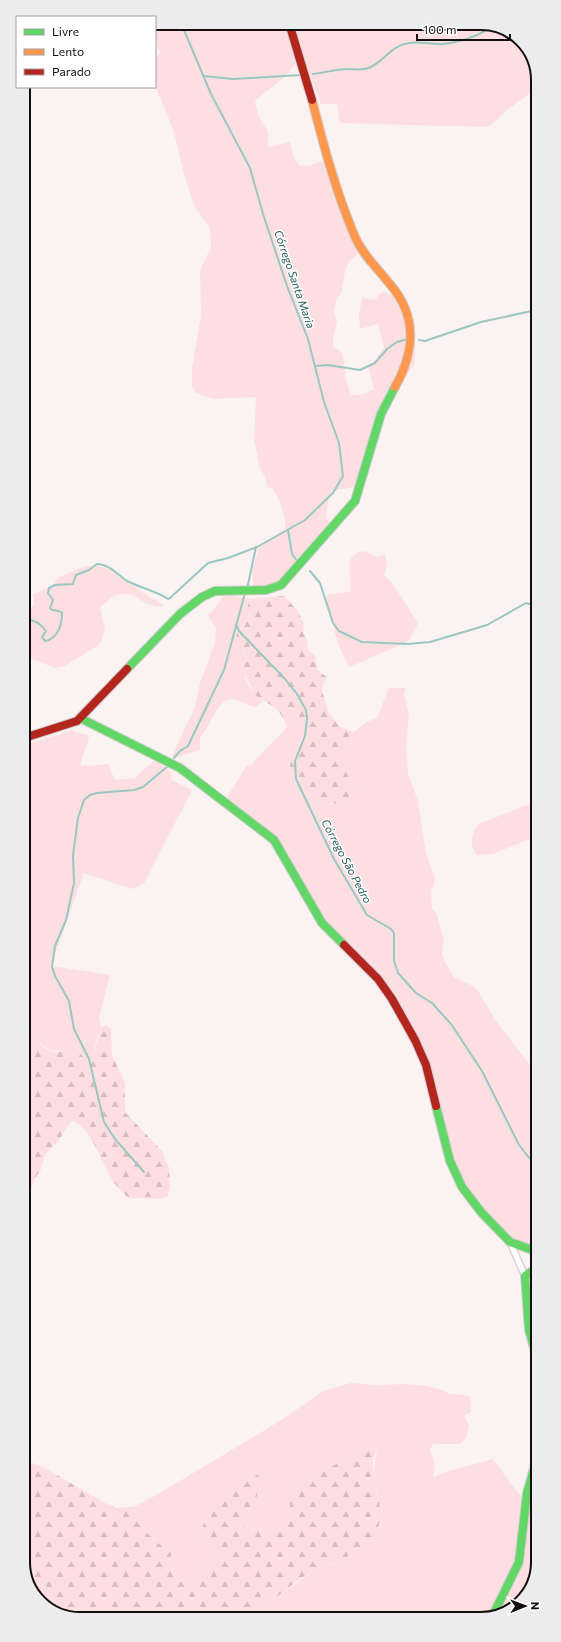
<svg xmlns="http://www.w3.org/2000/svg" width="561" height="1642" viewBox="0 0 561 1642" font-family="Commissioner,sans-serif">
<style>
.green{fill:#fddfe2}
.forest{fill:url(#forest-firs)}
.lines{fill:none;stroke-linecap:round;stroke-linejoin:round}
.stream{stroke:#9ac7c2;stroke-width:2}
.street-casing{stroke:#d3cdcd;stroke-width:8}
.fast-casing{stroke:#d3cdcd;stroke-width:10}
.slow-casing{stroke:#d3cdcd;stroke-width:10}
.jam-casing{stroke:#d3cdcd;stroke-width:10}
.street{stroke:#fefdfd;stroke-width:5.5}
.fast{stroke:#63d668;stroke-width:8}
.slow{stroke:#ff974d;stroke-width:8}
.jam{stroke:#b3261e;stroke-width:8}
.labels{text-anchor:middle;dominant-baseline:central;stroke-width:3;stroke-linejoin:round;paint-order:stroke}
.water-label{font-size:11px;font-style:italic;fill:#235c57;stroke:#fff}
.rim{fill:none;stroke:#130d0e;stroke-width:2}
</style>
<defs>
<pattern id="forest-firs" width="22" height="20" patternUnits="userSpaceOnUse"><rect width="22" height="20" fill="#fddfe2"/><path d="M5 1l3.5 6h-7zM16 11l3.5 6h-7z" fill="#d8bec1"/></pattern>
</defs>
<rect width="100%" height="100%" fill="#fbf2f2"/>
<g class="green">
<path d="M155,23H485L518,37L536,66V89L507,110L491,125L484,127L340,123L337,104H321L303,55L300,56L289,73L255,101L258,115L268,131V147L290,142L293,156L299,165L308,166L329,159L346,212L364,250C339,266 348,269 341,294L337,297L334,311L337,322L333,340V346L343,354L346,380L351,395H361L374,389L368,365L373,362L384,348L378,324L360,329L359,315L362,298L376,300L378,295L385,292L391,295L403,296L414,321L415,363L388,402L364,485L332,491L329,495L326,518L332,526L282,583L268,587L253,588L252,571L259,548L285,529C287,517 279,498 272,488L267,487L265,477L259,466L254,437L256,397L214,399L196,393L192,386V368L201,315L200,270L211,247L210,229L194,205L184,174L173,129L155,85V57L161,53L155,43Z"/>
<path d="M363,551L378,557L385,554L387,566L384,575C395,584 410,611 418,623L410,639L405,643L349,667L338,644L326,599L328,594L350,592C354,577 340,555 363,551Z"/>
<path d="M87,566H101L117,573L129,584L165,606C138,611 131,574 100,608L105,630L99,645L65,666L55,668L25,656L24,610H29L34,605L33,594L53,586L59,577Z"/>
<path d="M224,595L252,599L249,600C248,608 250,619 245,626C242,630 238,631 236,636L248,662C238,675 252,693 263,701L256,707C247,706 240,700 231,699C217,699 210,729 200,737V750L178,757L172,756L195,707L200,683L215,642L216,628L208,615L212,612Z"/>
<path d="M389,688H406L404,693L409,715L406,746L408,773L418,801L426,854L435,877L434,884L431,891L432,908L436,913L444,939L442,953L444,960L454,977L473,986L478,991L496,1021L537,1074L538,1256L517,1245L492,1221L458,1172L453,1173V1157L423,1045L382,980L338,944L277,845L224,802L246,767L251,765L287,727L284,719H286L306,725L304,736L292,757L289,770C293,777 296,785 302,792C314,805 333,804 349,803L354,789C343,766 328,752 353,733C361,726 367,721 377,718Z"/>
<path d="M73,730L74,732L88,735L89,738L80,765L88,766L108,764L115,780L136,778C141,770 148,767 155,760L170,771L172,780L192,790L144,883L132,889L84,873L51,966L110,975L99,1018L101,1027L97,1038L92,1062L87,1061L81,1054L66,1049C47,1056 34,1039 28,1023H24V745Z"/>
<path d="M537,801V836L493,854L477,855C469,847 471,831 479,824Z"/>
<path d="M351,1383L377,1385L406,1384L426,1386L443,1390L448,1393L470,1396L471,1412L464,1416L469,1425L467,1436L461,1444H433L430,1450L435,1464L433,1477C452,1468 472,1466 492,1459L496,1463L514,1488L529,1504L538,1471V1562L526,1597L507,1610L464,1617L232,1618V1615L243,1614L267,1604L316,1569L336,1562L379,1524L378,1494L373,1475L377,1449L372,1448L332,1466L294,1490L290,1499V1510L281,1525L263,1530L245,1527L242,1520L256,1505L208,1517L200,1532L206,1544L219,1550L216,1562L206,1565L197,1587C176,1586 170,1572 171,1553C150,1537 143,1532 133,1507L153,1497L283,1419L323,1391Z"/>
</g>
<g class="forest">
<path d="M284,596L298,611L304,624L303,633L307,640L308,650L315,656L317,670L327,677L323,685L322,691L329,713L340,727L354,732C316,762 369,779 349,803C332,804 314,805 302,792C296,785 294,777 289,770L292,757L304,736L306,725L284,719L277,709L255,695L242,668L248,661L236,636C239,629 245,628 248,620C249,613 247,606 249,599Z"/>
<path d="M24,1023H28C33,1035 42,1052 57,1052C63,1052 67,1047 72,1049C81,1051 84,1061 92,1062L101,1027L106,1025L111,1030L112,1055L125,1083V1112L163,1152L165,1161L169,1167L170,1188L167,1197L159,1199L129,1198C125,1194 119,1190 116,1185C102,1169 94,1127 71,1121L59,1140L45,1155L41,1169L33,1182L24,1220Z"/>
<path d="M372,1448L377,1449C364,1473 386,1500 379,1524C378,1529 373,1540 369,1543C355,1556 334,1561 317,1569C286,1584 270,1612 232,1615V1618L76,1619L43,1605L25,1576V1460L45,1468L103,1502L116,1508L133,1507C142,1531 151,1538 171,1553C170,1572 176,1586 197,1587L206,1565L216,1562L219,1551L206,1544L200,1532C205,1522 209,1511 214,1501C222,1488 245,1478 259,1475L256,1505L242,1520L245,1527L263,1530L281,1524L290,1510V1499L294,1490L332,1466Z"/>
</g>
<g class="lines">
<g class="stream">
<path d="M313,74C324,73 336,69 347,69C355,69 363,71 371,67C385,60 392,45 409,43C420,41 432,45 443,44C454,43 485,36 490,25"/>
<polyline points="204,76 233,79 302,75"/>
<polyline points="419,340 425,341 481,322 536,310"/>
<polyline points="315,366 328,365 360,370 375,363 387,349 397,342 408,339"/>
<polyline points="288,530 292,554 298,562"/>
<polyline points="310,571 320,583 333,623 339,631 362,642 408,644 430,642 487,625 526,603 537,606"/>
<polyline points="247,589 256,547"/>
<path d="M24,620C33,619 41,624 46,631L42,637L45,641C58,639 62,624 62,613L59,611L52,610L50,608L53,600L48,593L49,588L55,585L73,584L76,575L89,570L97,564C109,564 118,575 127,581C140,588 157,591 168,599L170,598L208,563L228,558L257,547L305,520L333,493L343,476L339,443L324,402L308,339L287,286L263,214L250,168L211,94L181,23"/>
<polyline points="236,625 239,631 285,679 297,694 306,710 307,718 305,736 295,761 296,779 334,859 367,915 391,929 394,933 394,961 398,973 416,993 432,1003 451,1024 482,1071 519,1145 538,1169"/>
<polyline points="174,758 180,751 188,746 224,670 245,593"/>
<polyline points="144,1172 115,1139 104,1122 89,1059 74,1029 69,1001 55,976 52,967 55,946 66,920 74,883 73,855 78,818 84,800 90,795 97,793 134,790 143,787 168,766"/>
</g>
<g class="street-casing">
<polyline id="street" points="510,1242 525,1276"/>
</g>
<g class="fast-casing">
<g id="fast">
<polyline points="127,669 180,614 202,597 215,591 266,590 281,585 355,501 381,414 395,387"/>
<polyline points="80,718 180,768 274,840 322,923 344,945"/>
<polyline points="436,1106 450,1161 462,1187 481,1212 510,1242 538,1252"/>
<polyline points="538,1267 525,1276 529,1330 538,1362"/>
<polyline points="492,1617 519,1562 527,1493 538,1455"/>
</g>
</g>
<g class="slow-casing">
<path id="slow" d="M312,100C324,147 336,192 355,237C363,255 377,268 389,283C418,316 415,351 395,387"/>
</g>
<g class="jam-casing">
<g id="jam">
<polyline points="289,23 312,100"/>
<polyline points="24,738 77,721 127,669"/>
<polyline points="344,945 378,979 392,999 415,1040 426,1065 436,1106"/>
</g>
</g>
<use href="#street" class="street"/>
<use href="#fast" class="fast"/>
<use href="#slow" class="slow"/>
<use href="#jam" class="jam"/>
</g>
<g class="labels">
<g class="water-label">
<text transform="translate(295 279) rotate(71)">Córrego Santa Maria</text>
<text transform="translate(347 861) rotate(62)">Córrego São Pedro</text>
</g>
</g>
<path d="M0 0H561V1642H0ZM80 30H481A50 50 0 0 1 531 80V1562A50 50 0 0 1 481 1612H80A50 50 0 0 1 30 1562V80A50 50 0 0 1 80 30Z" fill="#ececec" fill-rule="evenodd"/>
<path class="rim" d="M80 30H481A50 50 0 0 1 531 80V1562A50 50 0 0 1 481 1612H80A50 50 0 0 1 30 1562V80A50 50 0 0 1 80 30Z"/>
<rect x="16" y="16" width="140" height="72" fill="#ffffff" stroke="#a19e9f"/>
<rect x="24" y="29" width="20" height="6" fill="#63d668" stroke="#a19e9f"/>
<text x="52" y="36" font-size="12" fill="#130d0e">Livre</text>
<rect x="24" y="49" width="20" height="6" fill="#ff974d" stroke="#a19e9f"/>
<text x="52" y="56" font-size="12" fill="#130d0e">Lento</text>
<rect x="24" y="69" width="20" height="6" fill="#b3261e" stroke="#a19e9f"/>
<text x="52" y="76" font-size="12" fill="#130d0e">Parado</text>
<g transform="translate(525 1606) rotate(89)" stroke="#ffffff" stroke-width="3" paint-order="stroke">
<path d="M0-3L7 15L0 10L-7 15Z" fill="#130d0e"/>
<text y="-6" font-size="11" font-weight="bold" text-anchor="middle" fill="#130d0e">N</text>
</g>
<path d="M417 34v6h93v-6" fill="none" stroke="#130d0e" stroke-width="2"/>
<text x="423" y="34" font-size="12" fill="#130d0e" stroke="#ffffff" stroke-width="3" paint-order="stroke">100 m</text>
</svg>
